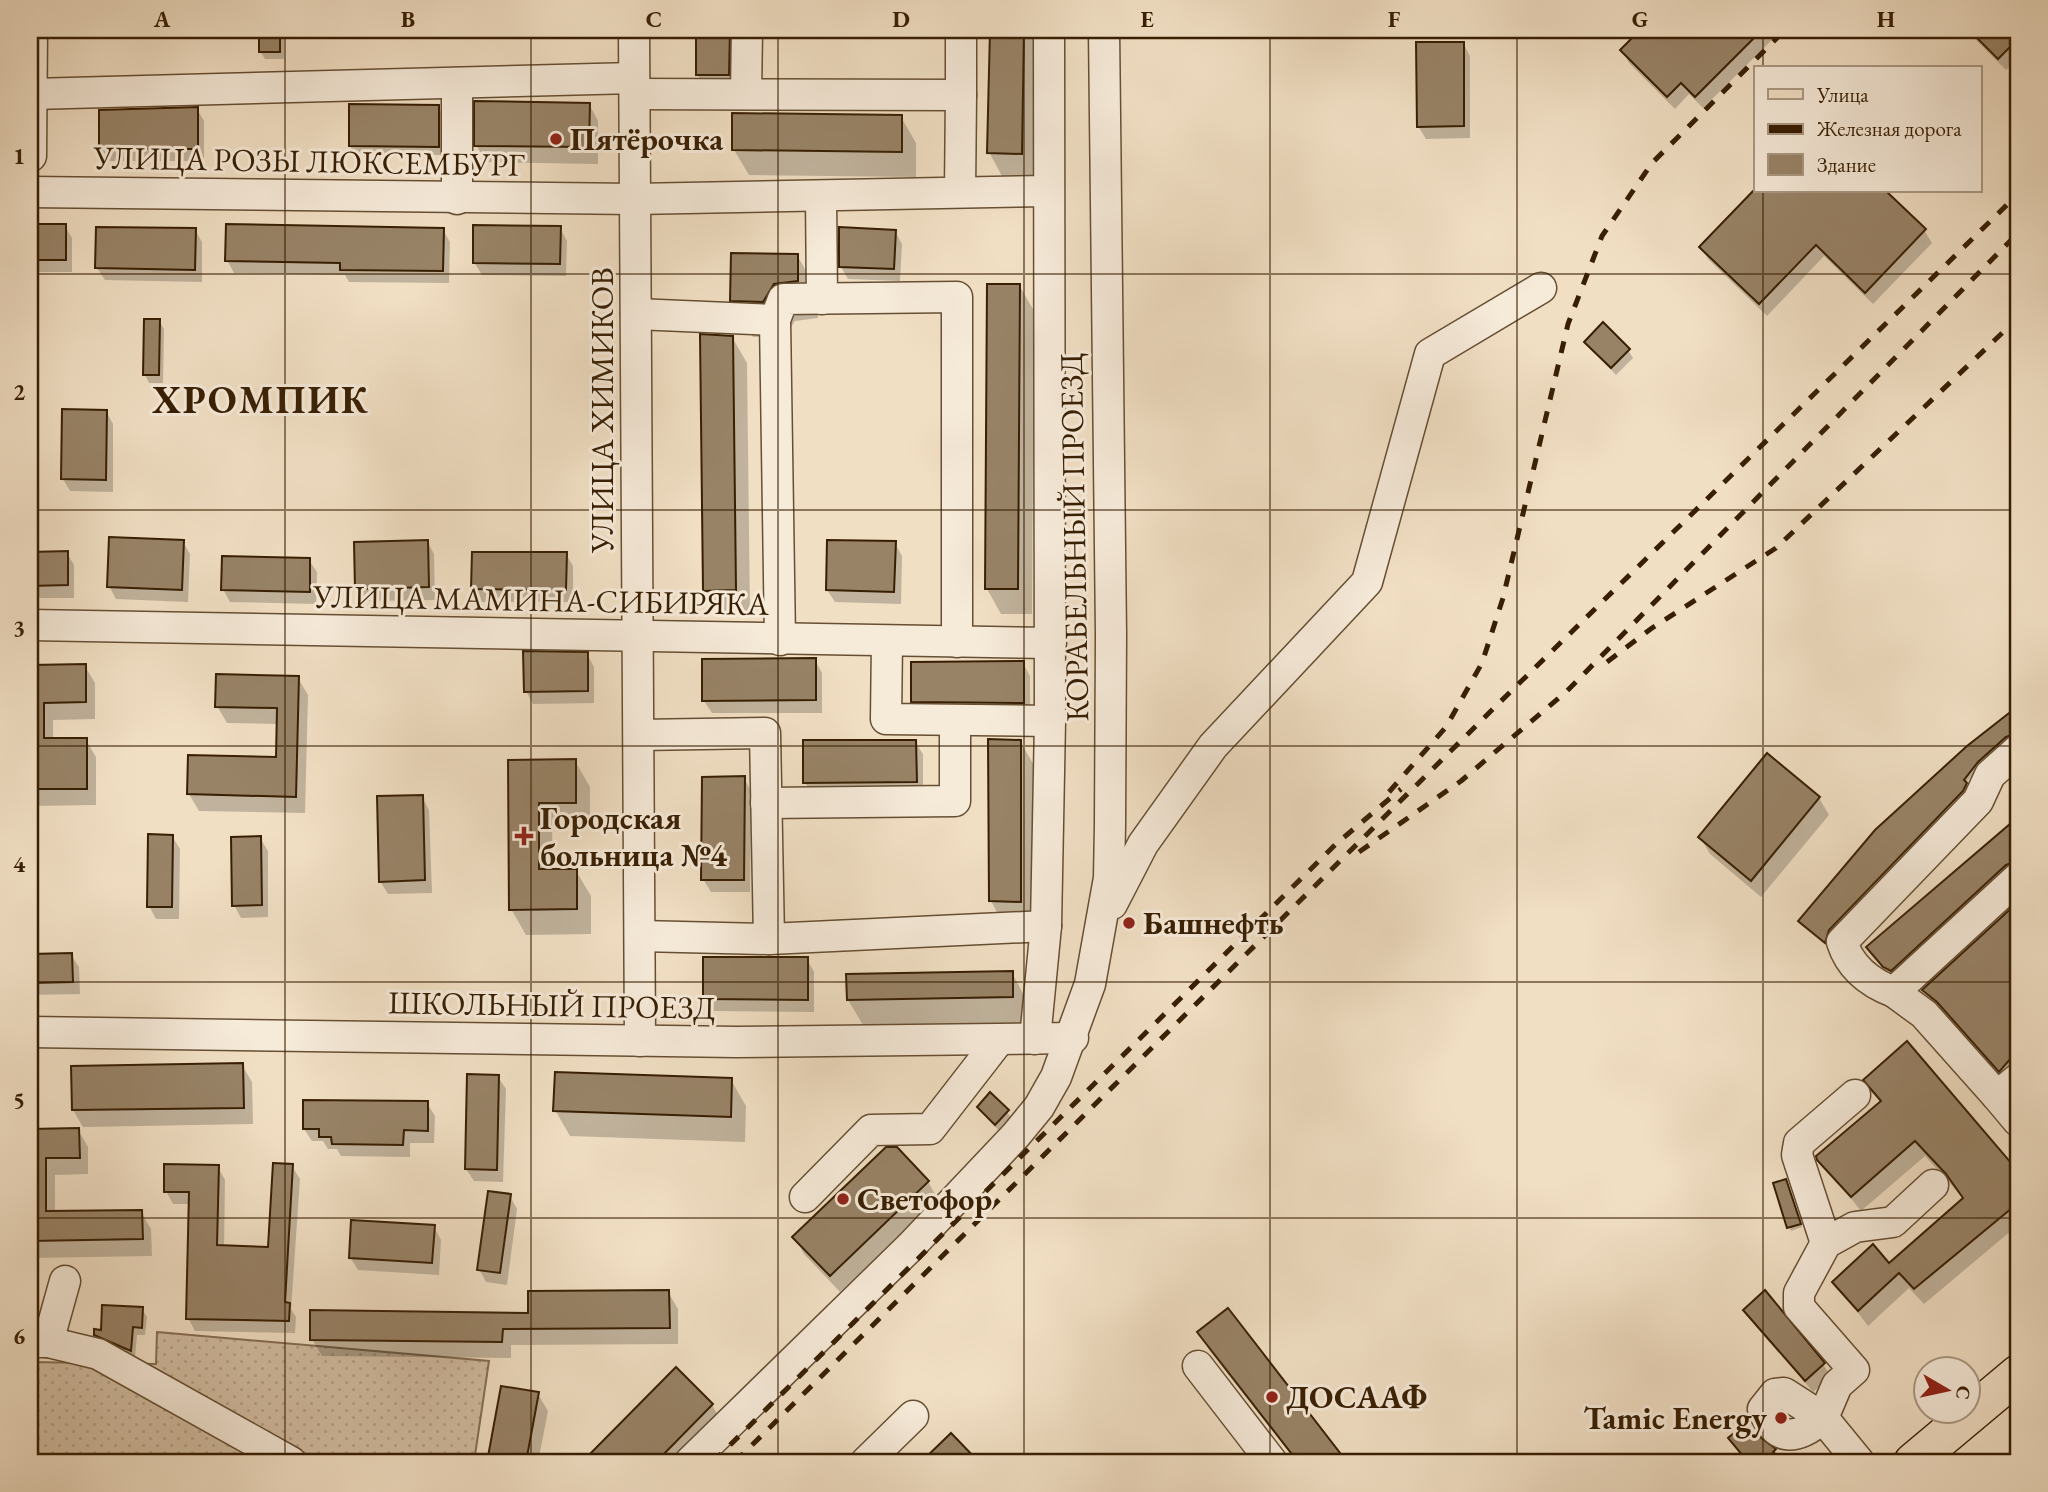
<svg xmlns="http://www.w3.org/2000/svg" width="2048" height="1492" viewBox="0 0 2048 1492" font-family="'EB Garamond',serif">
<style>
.garden{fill:url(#garden-dots);stroke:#856e53;stroke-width:2}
.shadow{fill:#0003}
.building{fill:#988367;stroke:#381f03;stroke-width:2}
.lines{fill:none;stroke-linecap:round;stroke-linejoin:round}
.minor-casing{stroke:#664f33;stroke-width:33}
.major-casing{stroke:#381f03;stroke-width:40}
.minor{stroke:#f6ead9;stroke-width:30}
.major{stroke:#f1dfc4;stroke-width:37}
.rail{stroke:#381f03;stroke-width:5;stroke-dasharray:12 12;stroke-linecap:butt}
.grid{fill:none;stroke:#381f03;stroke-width:2;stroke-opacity:0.55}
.poi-dot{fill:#8f2418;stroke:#f6ead9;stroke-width:2.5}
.labels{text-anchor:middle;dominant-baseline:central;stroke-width:6;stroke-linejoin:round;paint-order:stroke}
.poi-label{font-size:32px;font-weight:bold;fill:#381f03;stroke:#f6ead9;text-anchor:start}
.street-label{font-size:32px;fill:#381f03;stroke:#f6ead9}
.district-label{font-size:38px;font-weight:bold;letter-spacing:2px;fill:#381f03;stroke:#f6ead9}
.neatline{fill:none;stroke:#381f03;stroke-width:2.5}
.grid-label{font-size:23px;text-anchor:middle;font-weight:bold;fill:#381f03}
</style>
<defs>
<pattern id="garden-dots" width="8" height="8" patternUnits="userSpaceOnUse" patternTransform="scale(1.75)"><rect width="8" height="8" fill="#d2bea3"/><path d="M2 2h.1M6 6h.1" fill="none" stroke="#b5a38b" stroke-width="1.8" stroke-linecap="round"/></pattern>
</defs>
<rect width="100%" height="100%" fill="#f1dfc4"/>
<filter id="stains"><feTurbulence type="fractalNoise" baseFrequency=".00286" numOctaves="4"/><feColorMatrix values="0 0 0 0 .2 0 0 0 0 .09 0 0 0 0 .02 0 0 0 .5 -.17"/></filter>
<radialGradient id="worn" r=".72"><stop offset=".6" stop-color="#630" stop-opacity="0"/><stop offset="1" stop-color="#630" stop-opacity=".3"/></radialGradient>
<polygon class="garden" points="157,1332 489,1361 474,1462 30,1462 30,1362 156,1364"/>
<g class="shadow">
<polygon points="260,30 284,30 284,59 265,59 260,51"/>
<polygon points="698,30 743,30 743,100 712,100 697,74"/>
<polygon points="991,30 1039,30 1035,179 1003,178 989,152"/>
<polygon points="1642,30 1782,30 1703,108 1689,94 1675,109 1629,63 1622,50"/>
<polygon points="1966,30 2008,30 2018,41 2018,58 2006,70"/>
<polygon points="1463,43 1470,56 1470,138 1426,139 1418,126"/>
<polygon points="589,104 598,121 598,164 486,162 476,145"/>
<polygon points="438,107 443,115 443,155 355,154 350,146"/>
<polygon points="197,109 204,121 204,161 108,161 101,148"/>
<polygon points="901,117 916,143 916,177 749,175 734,150"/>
<polygon points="1756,190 1884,191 1924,230 1932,243 1873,304 1824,256 1767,316 1708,259 1701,247"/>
<polygon points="30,226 65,226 72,238 72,272 30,272"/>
<polygon points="560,228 567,241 566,276 482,275 474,262"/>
<polygon points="195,230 202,242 202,282 105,280 97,268"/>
<polygon points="443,230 450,242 449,283 349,282 345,275 234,273 227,260"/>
<polygon points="895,231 902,244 900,281 848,279 841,267"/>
<polygon points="797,255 818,292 818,318 795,321 784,338 753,337 732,300"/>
<polygon points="1019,285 1034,311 1032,614 1001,614 987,589"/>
<polygon points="159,321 164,329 163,383 149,383 145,375"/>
<polygon points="732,337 747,363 750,615 720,616 705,590"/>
<polygon points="1586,342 1628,350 1633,358 1616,375"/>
<polygon points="106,411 113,424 113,492 70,491 63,479"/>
<polygon points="427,541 434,554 435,600 364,601 357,589"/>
<polygon points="183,542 190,554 188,602 116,599 109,586"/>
<polygon points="895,543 902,556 901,604 835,602 827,590"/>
<polygon points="30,553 67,553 74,565 74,598 30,598"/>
<polygon points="566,554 573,566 573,602 480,602 473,589"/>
<polygon points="309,560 317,572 316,604 230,602 223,589"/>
<polygon points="587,654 594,667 594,703 533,704 526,691"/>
<polygon points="815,660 822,673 822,713 712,713 704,701"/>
<polygon points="1023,663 1030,676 1030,715 920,714 912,701"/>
<polygon points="85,666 95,683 95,719 53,720 53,740 86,740 96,757 96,805 30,806 30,667"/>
<polygon points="298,678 308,695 305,813 199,811 189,794 277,759 278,724 227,723 217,706"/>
<polygon points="2018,708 2018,738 1980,765 1966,783 1968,787 1965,795 1831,934 1827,945 1802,925 1800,921 1968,748"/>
<polygon points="1020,741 1035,767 1035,927 1005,927 991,901"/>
<polygon points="915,742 923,754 923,794 812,795 805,782"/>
<polygon points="575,761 590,787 590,828 552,828 553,871 576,871 591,896 591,934 526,935 511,909 509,762"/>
<polygon points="744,778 751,791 750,892 711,892 703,879"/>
<polygon points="422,797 429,810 432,893 388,894 380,881"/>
<polygon points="1819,798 1829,815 1761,897 1710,854 1700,837"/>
<polygon points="2010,826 2018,835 2018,872 1897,980 1868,948"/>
<polygon points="172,836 180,849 179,919 156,919 149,906"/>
<polygon points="260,838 268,851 268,917 241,918 234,905"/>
<polygon points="2018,904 2018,1068 2006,1081 1924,991"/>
<polygon points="30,955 71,955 79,967 80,994 30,995"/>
<polygon points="807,959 814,972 814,1012 712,1011 705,999"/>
<polygon points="1012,973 1026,999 1027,1023 863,1025 848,1000"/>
<polygon points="1907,1044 2018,1174 2018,1225 1924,1304 1909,1288 1868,1326 1835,1282 1889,1265 1964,1199 1925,1156 1861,1211 1818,1156 1881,1103 1866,1080"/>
<polygon points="242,1065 252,1082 253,1124 83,1127 73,1110"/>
<polygon points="498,1077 506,1089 503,1182 474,1181 466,1169"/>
<polygon points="731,1080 746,1106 745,1142 570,1136 555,1110"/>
<polygon points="990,1095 1013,1119 1000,1132 979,1108"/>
<polygon points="427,1103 435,1116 434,1143 410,1143 410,1157 341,1156 337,1149 328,1149 323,1141 312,1141 304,1129"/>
<polygon points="78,1130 88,1147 88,1174 55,1175 55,1213 141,1212 151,1229 152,1256 30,1258 30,1131"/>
<polygon points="292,1166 300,1179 291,1309 296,1317 295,1333 195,1331 188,1318 191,1204 173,1204 166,1191 218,1167 225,1180 224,1247 270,1249"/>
<polygon points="928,1182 938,1199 840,1292 804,1254 795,1237"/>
<polygon points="1776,1184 1787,1184 1802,1227 1791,1231"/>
<polygon points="510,1196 517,1209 507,1285 486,1282 479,1269"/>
<polygon points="434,1227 441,1240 439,1275 358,1270 350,1257"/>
<polygon points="668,1292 678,1309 678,1344 511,1345 511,1358 322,1356 312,1339 530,1315"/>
<polygon points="142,1309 147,1317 145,1335 137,1335 135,1358 101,1343 96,1335"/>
<polygon points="1745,1310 1823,1364 1831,1377 1813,1392"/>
<polygon points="1227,1311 1345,1462 1297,1462 1209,1350 1200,1333"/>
<polygon points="676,1370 712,1405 722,1422 682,1462 584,1462"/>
<polygon points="502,1388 538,1394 548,1411 538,1462 489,1462"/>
<polygon points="1753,1432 1775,1450 1779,1462 1748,1462 1730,1439"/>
</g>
<g class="building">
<rect x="259" y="30" width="21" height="22"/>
<polygon points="696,30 730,30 729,75 696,75"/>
<polygon points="990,30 1024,30 1022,154 987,153"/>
<polygon points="1640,30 1762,30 1695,97 1681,83 1667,97 1620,50"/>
<polygon points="1969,30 2011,30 2018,39 1998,59"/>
<polygon points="1416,42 1464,42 1464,126 1417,127"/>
<polygon points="474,101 590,103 589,147 474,146"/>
<polygon points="349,104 439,105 439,147 349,146"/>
<polygon points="198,107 198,149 99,149 99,110"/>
<polygon points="732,113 902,115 902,152 732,150"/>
<polygon points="1753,191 1886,191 1926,229 1865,293 1816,245 1759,304 1699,247"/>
<rect x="30" y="224" width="36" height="36"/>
<polygon points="226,224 444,228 443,271 340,270 340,263 225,261"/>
<polygon points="473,225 561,226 560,264 473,263"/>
<polygon points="96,227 196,228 195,270 95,268"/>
<polygon points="839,227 896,230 894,269 839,267"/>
<polygon points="731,253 798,254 798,281 774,284 763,302 730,301"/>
<polygon points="987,284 1020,284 1018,589 985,589"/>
<polygon points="144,319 160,319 159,375 143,375"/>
<polygon points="1603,322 1630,349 1611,368 1584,342"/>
<polygon points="700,334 733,336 736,590 703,591"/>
<polygon points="62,409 107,410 106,480 61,479"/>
<polygon points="109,537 184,540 182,590 107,587"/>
<polygon points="428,540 429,587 355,589 354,542"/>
<polygon points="827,540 896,541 894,592 826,590"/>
<polygon points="68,551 68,585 30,586 30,552"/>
<polygon points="472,552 567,552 566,590 471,589"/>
<polygon points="222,556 310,558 310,592 221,590"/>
<polygon points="523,651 588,652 588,691 524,692"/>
<polygon points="816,658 816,700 702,701 702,659"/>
<polygon points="1024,661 1024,703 911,702 911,662"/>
<polygon points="86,664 86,702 44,703 44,738 87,738 87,789 30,789 30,665"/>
<polygon points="216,674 299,676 296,797 187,794 188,755 276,757 277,708 215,707"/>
<polygon points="2018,706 2018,733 2006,737 1978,762 1964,780 1967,783 1963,791 1829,930 1825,943 1798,921 1875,830 1967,746"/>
<polygon points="988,739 1021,740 1021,902 989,901"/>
<polygon points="803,740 916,740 917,782 803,783"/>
<polygon points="1767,753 1820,797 1751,881 1698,837"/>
<polygon points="576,759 576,803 539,803 539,869 577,869 577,909 509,910 508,760"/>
<polygon points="745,776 744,880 701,880 702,777"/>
<polygon points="423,795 425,880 379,882 377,796"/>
<polygon points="2010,824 2018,833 2018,861 2006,865 1891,971 1883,967 1866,947"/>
<polygon points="148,834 173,835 172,907 147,907"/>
<polygon points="261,836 262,905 232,906 231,837"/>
<polygon points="2018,902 2018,1050 1999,1072 1937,1002 1922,990"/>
<polygon points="72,953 73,982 30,983 30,954"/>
<polygon points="703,957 808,957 808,1000 703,999"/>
<polygon points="1013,971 1013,997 847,1000 846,974"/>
<polygon points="1907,1041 2018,1171 2018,1203 1914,1289 1899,1273 1858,1311 1832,1282 1873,1244 1889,1263 1963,1198 1946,1174 1915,1141 1851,1197 1817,1160 1816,1156 1881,1101 1863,1080"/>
<polygon points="243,1063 244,1108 72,1110 71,1066"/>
<polygon points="555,1072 732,1078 731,1117 553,1111"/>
<polygon points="467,1074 499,1075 497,1170 465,1169"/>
<polygon points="990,1092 1009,1110 995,1125 977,1107"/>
<polygon points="303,1100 428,1101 428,1131 404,1130 403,1145 332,1144 331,1137 319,1137 319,1129 303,1129"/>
<polygon points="79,1128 80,1158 46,1158 46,1211 142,1210 143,1239 30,1241 30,1129"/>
<polygon points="886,1147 897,1147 929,1181 830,1276 792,1237"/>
<polygon points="273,1163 293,1164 285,1302 290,1303 289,1321 186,1319 189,1192 164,1192 164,1164 219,1165 217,1245 268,1247"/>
<polygon points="1786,1179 1801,1224 1787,1228 1773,1183"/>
<polygon points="488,1191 511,1194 500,1273 477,1270"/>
<polygon points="351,1220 435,1225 432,1263 349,1258"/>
<polygon points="669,1290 670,1328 503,1329 502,1342 310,1340 310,1310 528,1313 528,1291"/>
<polygon points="1765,1290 1825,1363 1805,1381 1743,1310"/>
<polygon points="102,1305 143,1307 142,1328 133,1327 131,1351 94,1335 94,1329 101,1330"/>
<polygon points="1228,1308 1347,1462 1298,1462 1197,1332"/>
<polygon points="676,1367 713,1404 656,1462 582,1462"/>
<polygon points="501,1386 539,1392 526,1462 487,1462"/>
<polygon points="1744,1425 1776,1449 1773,1452 1782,1462 1748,1462 1728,1438"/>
<polygon points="951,1433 979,1462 921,1462"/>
</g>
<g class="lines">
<g class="minor-casing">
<g id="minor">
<polyline points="634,30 640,1041"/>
<polyline points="32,94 634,78"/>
<polyline points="635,94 961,95 961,30"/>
<polyline points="746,94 747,30"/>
<polyline points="31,156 32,30"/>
<polyline points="30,192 635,199 1048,191"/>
<polyline points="960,192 961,95"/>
<polyline points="821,196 822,299"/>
<polyline points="457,199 457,83"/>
<polyline points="636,314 775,320"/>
<polyline points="30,625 1051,643"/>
<polyline points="780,640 775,320 783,299 957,297 957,642"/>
<polyline points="887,641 886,719 1050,721"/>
<polyline points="639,735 765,733 769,939"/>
<path d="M2018,750L1990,775L1978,801L1842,942C1850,967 1870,983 1894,992L2018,878"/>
<polyline points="766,803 955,801 955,720"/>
<polyline points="1112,904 1143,844 1213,746 1367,582 1430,354 1541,288"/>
<polyline points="640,936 769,939 1046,926"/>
<polyline points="1894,992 1924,1014 1997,1096"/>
<polyline points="30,1032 737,1042 1073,1038"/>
<polyline points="1035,1039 1046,926 1050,721 1049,30"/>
<polyline points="2018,1079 1997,1096 2018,1121"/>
<polyline points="805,1197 871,1130 930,1129 999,1040"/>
<polyline points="1826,1243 1797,1155 1799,1143 1855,1095"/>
<polyline points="30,1342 48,1342 98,1354 291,1462"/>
<polyline points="48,1342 65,1281"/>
<polyline points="1198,1366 1272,1462"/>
<path d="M1784,1393L1823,1418C1798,1439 1777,1444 1763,1409L1775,1394Z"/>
<polyline points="690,1462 911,1246 1016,1135 1039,1107 1056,1077 1090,984 1109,878 1110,825 1111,635 1104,30"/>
<polyline points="866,1462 913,1416"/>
<polyline points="1859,1462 1823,1418 1837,1385 1854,1370 1799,1307 1799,1293 1826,1243 1855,1227 1893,1222 1933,1185"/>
</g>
</g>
<g class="major-casing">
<polyline id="major" points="1913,1462 2018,1374"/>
</g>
<use href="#minor" class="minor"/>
<use href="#major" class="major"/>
<g class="rail">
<polyline points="1607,662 1652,628 1776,548 2018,318"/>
<polyline points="1389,792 1446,727 1482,663 1503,598 1568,324 1602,236 1652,163 1785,30"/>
<polyline points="1359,852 1461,781 1567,691 2018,233"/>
<polyline points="713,1462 1336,844 1401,789"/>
<polyline points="735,1462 1495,707 2018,194"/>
</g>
</g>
<path class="grid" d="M285,30V1462M531,30V1462M778,30V1462M1024,30V1462M1270,30V1462M1517,30V1462M1763,30V68M1763,191V1462M30,274H2018M30,510H2018M30,746H2018M30,982H2018M30,1218H2018"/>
<g class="poi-dot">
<circle cx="556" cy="139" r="7"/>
<path d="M520.5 825.5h7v7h7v7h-7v7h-7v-7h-7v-7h7z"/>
<circle cx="1129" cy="923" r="7"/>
<circle cx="843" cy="1199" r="7"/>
<circle cx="1272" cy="1397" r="7"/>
<circle cx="1781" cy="1418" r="7"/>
</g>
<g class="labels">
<g class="poi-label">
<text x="570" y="139">Пятёрочка</text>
<text x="540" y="818">Городская<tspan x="540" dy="37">больница №4</tspan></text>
<text x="1143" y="923">Башнефть</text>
<text x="857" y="1199">Светофор</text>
<text x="1286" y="1397">ДОСААФ</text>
<text x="1767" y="1418" text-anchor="end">Tamic Energy</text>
</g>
<g class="street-label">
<text transform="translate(309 161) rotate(1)">УЛИЦА РОЗЫ ЛЮКСЕМБУРГ</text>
<text transform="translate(602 410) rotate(-90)">УЛИЦА ХИМИКОВ</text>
<text transform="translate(1074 537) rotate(-91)">КОРАБЕЛЬНЫЙ ПРОЕЗД</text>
<text transform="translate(541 600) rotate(1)">УЛИЦА МАМИНА-СИБИРЯКА</text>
<text transform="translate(552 1005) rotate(1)">ШКОЛЬНЫЙ ПРОЕЗД</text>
</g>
<g class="district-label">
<text x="261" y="399">ХРОМПИК</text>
</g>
</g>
<rect width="2048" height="1492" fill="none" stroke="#f1dfc4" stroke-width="77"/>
<rect x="1754" y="66" width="228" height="126" fill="#f6ead9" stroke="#aa9983" stroke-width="2"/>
<rect x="1768" y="89" width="35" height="10" fill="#f1dfc4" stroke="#aa9983" stroke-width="2"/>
<text x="1817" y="102" font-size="21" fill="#381f03">Улица</text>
<rect x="1768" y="124" width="35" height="10" fill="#381f03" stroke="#aa9983" stroke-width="2"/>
<text x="1817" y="136" font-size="21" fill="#381f03">Железная дорога</text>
<rect x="1768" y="154" width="35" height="21" fill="#988367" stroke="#aa9983" stroke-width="2"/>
<text x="1817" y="172" font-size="21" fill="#381f03">Здание</text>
<g transform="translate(1947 1390) rotate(99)"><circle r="33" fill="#f6ead9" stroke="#aa9983" stroke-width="2"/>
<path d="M0-5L12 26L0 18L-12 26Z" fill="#8f2418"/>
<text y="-10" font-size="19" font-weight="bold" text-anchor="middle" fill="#381f03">С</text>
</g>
<rect x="38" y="38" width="1972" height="1416" class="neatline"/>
<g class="grid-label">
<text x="162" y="27">A</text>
<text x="408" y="27">B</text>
<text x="654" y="27">C</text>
<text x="901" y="27">D</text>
<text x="1147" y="27">E</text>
<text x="1394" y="27">F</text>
<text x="1640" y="27">G</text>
<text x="1886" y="27">H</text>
<text x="19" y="164">1</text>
<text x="19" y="400">2</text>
<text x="19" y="636">3</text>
<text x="19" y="872">4</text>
<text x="19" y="1108">5</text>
<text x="19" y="1344">6</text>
</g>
<rect width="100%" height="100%" filter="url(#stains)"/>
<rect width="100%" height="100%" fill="url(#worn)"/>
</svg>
